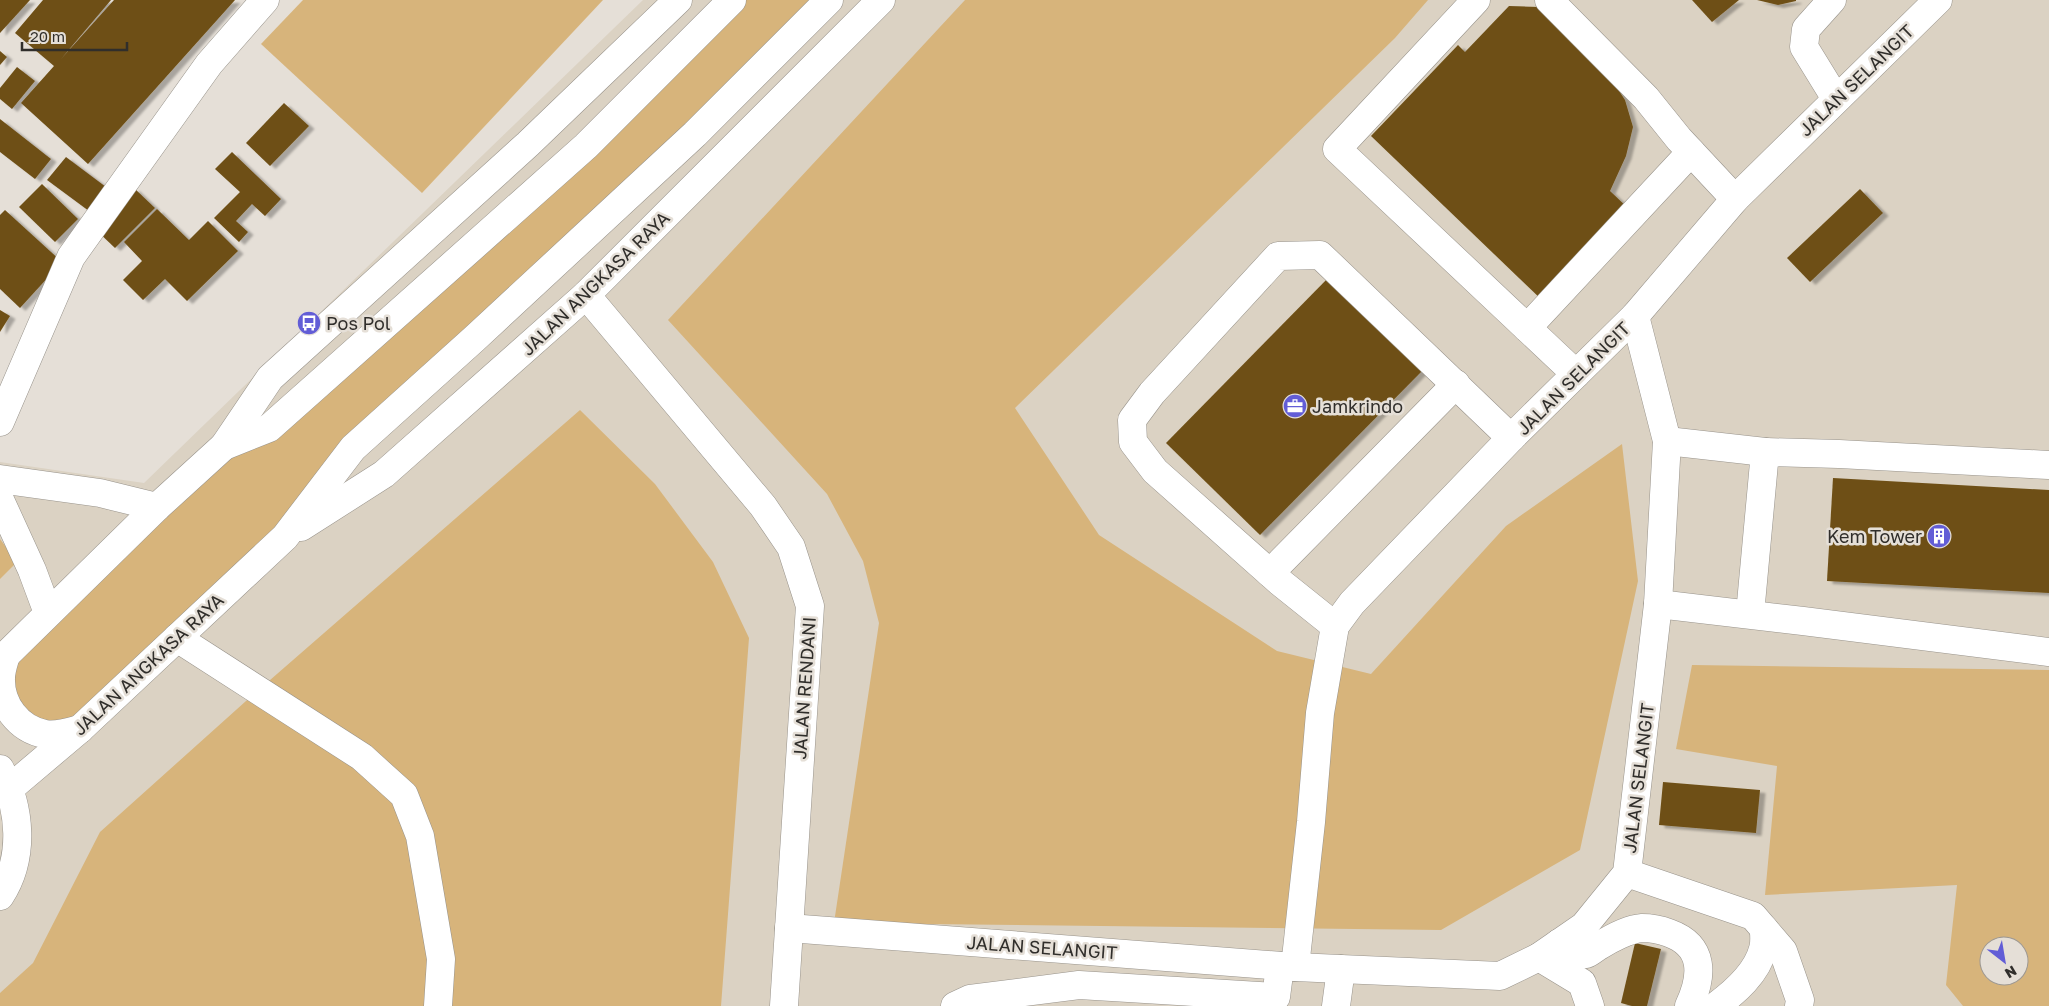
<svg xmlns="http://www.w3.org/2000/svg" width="2049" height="1006" viewBox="0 0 2049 1006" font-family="'Golos Text',sans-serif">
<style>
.built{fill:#dbd2c3;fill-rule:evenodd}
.green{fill:#d7b47b;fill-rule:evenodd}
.building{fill:#6e4f15;filter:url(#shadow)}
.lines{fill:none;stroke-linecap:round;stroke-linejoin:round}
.minor-casing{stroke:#98938b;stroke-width:29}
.major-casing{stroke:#98938b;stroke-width:29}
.minor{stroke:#fff;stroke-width:28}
.major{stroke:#fff;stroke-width:28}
.labels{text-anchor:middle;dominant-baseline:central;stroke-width:5;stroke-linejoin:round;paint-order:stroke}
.street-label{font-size:18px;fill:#302e2b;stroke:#e5dfd7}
.poi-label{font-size:18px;fill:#302e2b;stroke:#e5dfd7;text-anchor:start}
</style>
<defs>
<filter id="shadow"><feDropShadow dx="5.5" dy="3" stdDeviation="1" flood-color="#0004"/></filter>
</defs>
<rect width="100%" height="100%" fill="#e5dfd7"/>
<path class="built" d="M643,0H2049V1006H0V462L144,483ZM1989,946H2019V976H1989Z"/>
<g class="green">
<polygon points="303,0 603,0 422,193 261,44"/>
<polygon points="736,0 829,0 80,729 19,722 6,655 224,446 269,428"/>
<polygon points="965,0 1428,0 1395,38 1015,408 1099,535 1277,651 1371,674 1506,526 1622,444 1638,581 1580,850 1441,930 834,923 879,623 863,561 827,494 668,320"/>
<polygon points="580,410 655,484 713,562 749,638 721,1006 0,1006 0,993 33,963 100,832 246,701"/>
<polygon points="0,539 17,562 0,579"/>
<path d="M1692,665L2049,670V1006H1963L1946,985L1957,885L1765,895L1777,766L1676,749ZM1989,946H2019V976H1989Z"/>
</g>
<g class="building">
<polygon points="0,0 30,0 0,33"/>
<polygon points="43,0 111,0 61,59 114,0 235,0 88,164 21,103 54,66 15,33"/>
<polygon points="1692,0 1739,0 1712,22"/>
<polygon points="1757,0 1796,0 1796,1 1778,5"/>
<polygon points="1509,6 1539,7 1604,68 1625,100 1633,127 1626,156 1610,191 1630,210 1543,301 1371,136 1458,45 1465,52"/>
<polygon points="0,51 7,57 0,65"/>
<polygon points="17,67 35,81 12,109 0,99 0,88"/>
<polygon points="284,103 309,126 270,166 246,143"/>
<polygon points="0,119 51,159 35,179 0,152"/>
<polygon points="232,152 281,199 265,216 252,204 236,221 248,232 239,242 214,218 240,192 215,169"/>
<polygon points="66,157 110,190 93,214 47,180"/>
<polygon points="42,184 78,219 55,242 19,207"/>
<polygon points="134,188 155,208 115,248 95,229"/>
<polygon points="1860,189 1883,213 1810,282 1787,258"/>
<polygon points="157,209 189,240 208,221 238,251 187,301 165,279 143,300 123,280 142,261 124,242"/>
<polygon points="5,210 62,262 20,308 0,289 0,215"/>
<polygon points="1330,276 1425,368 1260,535 1166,443"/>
<polygon points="0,310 10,316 0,332"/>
<polygon points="1833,478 2049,490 2049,593 1827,581"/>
<polygon points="1663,782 1760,790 1756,833 1659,825"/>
<polygon points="1635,943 1661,949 1647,1006 1632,1006 1621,1003"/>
</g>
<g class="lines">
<g class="minor-casing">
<g id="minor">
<polyline points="1476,0 1337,149 1576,374"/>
<polyline points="1549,0 1646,98 1679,139 1735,199"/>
<polyline points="1832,0 1806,29 1804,47 1836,99"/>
<polyline points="586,295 763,506 791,547 810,606 784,1006"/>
<polyline points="1527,328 1691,152"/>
<polyline points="0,422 71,257 209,64 265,0"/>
<polyline points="1667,441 1765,452 1750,614"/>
<polyline points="1765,452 1839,454 2049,465"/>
<polyline points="0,479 100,493 157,507"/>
<polyline points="0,500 32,570 48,613"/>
<polyline points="1270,573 1456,384"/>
<polyline points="1658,604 1803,621 2049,652"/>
<polyline points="1335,626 1280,582 1155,471 1133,442 1132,420 1152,393 1278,256 1320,255 1511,438"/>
<polyline points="177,638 362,757 404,795 420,836 441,959 438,1006"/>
<polyline points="1627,873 1753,916 1783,951 1800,1000 1799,1006"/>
<polyline points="789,928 1295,967 1500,976 1539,957 1584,926 1627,873 1658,604 1667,441 1635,316"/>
<path d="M1559,943C1567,949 1575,957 1586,954C1590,953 1595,948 1599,946C1610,939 1629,929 1642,928C1651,928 1661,930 1669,933C1705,946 1703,976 1689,1006"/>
<polyline points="1539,957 1582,983 1590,1006"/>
<polyline points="1295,967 1311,822 1320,713 1335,626 1352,603 1511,438 1635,316 1735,199 1938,0"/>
<polyline points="955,1006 970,999 1079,985 1276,997 1280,966"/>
<polyline points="1336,1006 1341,969"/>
<path d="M1716,1006C1735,992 1757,973 1763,949C1765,943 1764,936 1764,929"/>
</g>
</g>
<g class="major-casing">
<g id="major">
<polyline points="224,446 269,428 586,146 732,0"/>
<polyline points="301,527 384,474 586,295 881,0"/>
<path d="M6,655C4,662 1,670 1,678C0,704 18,729 45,734C57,736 69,732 80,729"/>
<polyline points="0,661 157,507 224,446 270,378 528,144 678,0"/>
<path d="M0,769C21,808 25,858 0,896"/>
<polyline points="9,789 80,729 285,537 353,448 474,339 695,134 829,0"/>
</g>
</g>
<use href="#minor" class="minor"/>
<use href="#major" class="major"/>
</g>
<defs>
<g id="bus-disc" transform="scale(1.25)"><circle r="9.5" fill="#625dd6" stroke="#e5dfd7"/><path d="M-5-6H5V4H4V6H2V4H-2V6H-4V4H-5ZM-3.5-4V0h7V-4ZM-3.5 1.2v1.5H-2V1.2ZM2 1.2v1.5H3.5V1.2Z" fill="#fff"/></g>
<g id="office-disc" transform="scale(1.25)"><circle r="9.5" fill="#625dd6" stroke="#e5dfd7"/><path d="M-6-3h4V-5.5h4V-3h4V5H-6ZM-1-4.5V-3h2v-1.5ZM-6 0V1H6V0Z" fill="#fff"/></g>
<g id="building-disc" transform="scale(1.25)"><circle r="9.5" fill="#625dd6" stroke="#e5dfd7"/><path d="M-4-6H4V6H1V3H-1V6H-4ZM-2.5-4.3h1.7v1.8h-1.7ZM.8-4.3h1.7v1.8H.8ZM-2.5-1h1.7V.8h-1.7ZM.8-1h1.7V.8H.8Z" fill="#fff"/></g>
</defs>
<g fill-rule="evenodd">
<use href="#bus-disc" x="309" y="323"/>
<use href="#office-disc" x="1295" y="406"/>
<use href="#building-disc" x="1939" y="536"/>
</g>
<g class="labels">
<g class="street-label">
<text transform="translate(1856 80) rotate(-44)">JALAN SELANGIT</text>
<text transform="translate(595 283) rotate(-44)">JALAN ANGKASA RAYA</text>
<text transform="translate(1573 378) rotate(-45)">JALAN SELANGIT</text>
<text transform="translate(148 664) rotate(-43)">JALAN ANGKASA RAYA</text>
<text transform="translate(804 688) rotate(-86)">JALAN RENDANI</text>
<text transform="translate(1638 778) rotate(-83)">JALAN SELANGIT</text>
<text transform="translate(1042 947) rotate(4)">JALAN SELANGIT</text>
</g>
<g class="poi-label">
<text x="326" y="323">Pos Pol</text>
<text x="1312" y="406">Jamkrindo</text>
<text x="1922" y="536" text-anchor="end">Kem Tower</text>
</g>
</g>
<g transform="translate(2004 961) rotate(149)"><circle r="24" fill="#e5dfd7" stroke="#9d9892"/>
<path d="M0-4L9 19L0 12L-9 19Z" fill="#625dd6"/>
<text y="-8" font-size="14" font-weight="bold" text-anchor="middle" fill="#302e2b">N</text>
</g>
<path d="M22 42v8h105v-8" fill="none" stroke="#302e2b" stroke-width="2.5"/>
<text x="30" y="42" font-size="15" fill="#302e2b" stroke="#e5dfd7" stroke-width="4" paint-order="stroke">20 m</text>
</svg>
